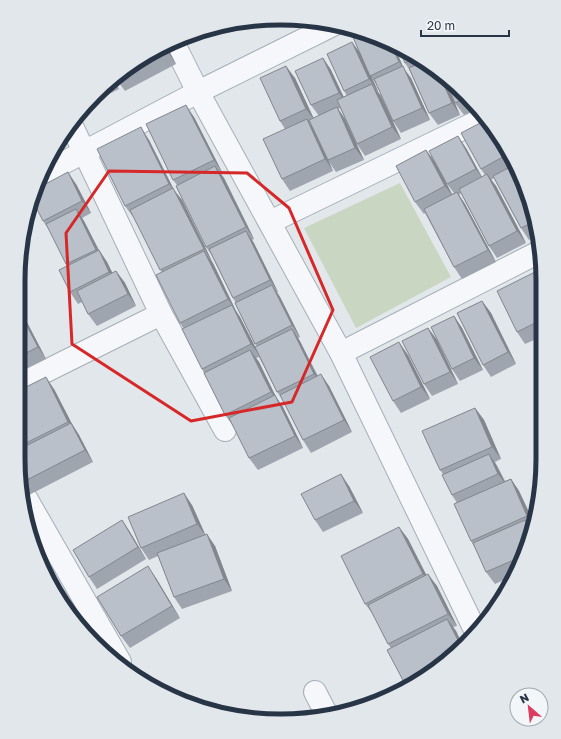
<svg xmlns="http://www.w3.org/2000/svg" width="561" height="739" viewBox="0 0 561 739" font-family="'Golos Text',sans-serif">
<style>
.green{fill:#c9d7c2}
.lines{fill:none;stroke-linecap:round;stroke-linejoin:round}
.minor-casing{stroke:#a6aeb7;stroke-width:24}
.minor{stroke:#f5f7fa;stroke-width:22}
.wall{fill:#9fa5ae;fill-rule:evenodd}
.shaded-wall{fill:#82868d}
.building{fill:#b9c0ca;stroke:#82868d}
.marked{fill:none;stroke:#d62828;stroke-width:3;stroke-linejoin:round}
.rim{fill:none;stroke:#283546;stroke-width:5}
</style>
<rect width="100%" height="100%" fill="#e2e7ec"/>
<polygon class="green" points="400,183 451,277 356,328 304,228"/>
<g class="lines">
<g class="minor-casing">
<g id="minor">
<polyline points="173,42 198,92 341,353 476,632"/>
<polyline points="71,124 161,314 225,430"/>
<polyline points="48,171 198,92 335,24"/>
<polyline points="270,222 485,118"/>
<polyline points="341,353 541,251"/>
<polyline points="18,385 161,314"/>
<polyline points="22,491 120,662"/>
<polyline points="315,692 327,715"/>
</g>
</g>
<use href="#minor" class="minor"/>
</g>
<g class="wall">
<path d="M381,38L411,78L430,120L401,133L393,121L377,85L372,78L378,91H377L381,96L401,139L365,156L357,144L340,108L338,109L345,119L364,160L336,172L329,162L333,171L290,191L282,179L285,129L280,121L295,78L313,118L319,116L311,105L323,58L331,70L344,97L347,96L344,91L360,52ZM309,123H311L314,130Z"/>
<polygon points="166,45 176,64 125,91 116,79"/>
<polygon points="398,47 426,62 443,76 460,115 438,125 429,113 409,69 405,63"/>
<polygon points="115,81 119,89 90,104"/>
<polygon points="466,95 478,109 464,115 455,103"/>
<polygon points="194,117 222,172 220,173 224,178 254,239 252,240 278,292 277,292 280,297 300,337 298,338 318,376 329,386 352,432 311,453 303,440 283,400 277,392 259,357 256,358 259,362 276,397 283,407 303,448 258,470 249,458 234,427 225,415 202,369 184,329 180,323 162,273 134,218 125,206 149,140 174,190 182,200 236,311 240,317 255,347 257,346 255,344 236,303 233,298 211,254 206,247 177,185 173,180"/>
<polygon points="499,134 529,196 538,235 529,240 521,228 494,178 491,180 496,186 526,243 497,258 489,246 461,193 459,195 465,204 496,262 462,279 454,267 425,213 424,214 415,202 426,150 435,162 452,194 454,193 447,184 466,148 482,177 485,175 481,169"/>
<polygon points="76,184 91,213 82,218 84,221 99,250 107,262 112,273 116,271 125,283 136,306 97,326 88,314 82,302 78,304 70,292 67,266 50,231 43,221"/>
<polygon points="541,269 541,337 525,344 517,332"/>
<polygon points="482,301 491,313 516,364 491,377 483,365"/>
<polygon points="18,305 46,359 18,373"/>
<polygon points="454,316 462,328 483,370 460,381 452,369"/>
<polygon points="428,328 437,340 458,384 432,396 424,384"/>
<polygon points="408,355 430,399 401,413 393,401"/>
<polygon points="54,389 72,424 79,435 93,462 29,495 21,484 18,458 18,391"/>
<polygon points="475,408 484,420 501,459 495,462 497,466 505,481 511,479 519,491 534,523 532,529 531,529 532,530 529,543 513,576 495,584 486,572 476,550 471,541 457,503 452,495 443,474 440,470"/>
<polygon points="349,486 363,513 323,532 315,520"/>
<polygon points="192,505 205,535 215,546 232,591 182,609 174,597 158,556 149,560 141,548"/>
<polygon points="122,520 130,532 146,559 97,589 89,577"/>
<polygon points="399,527 408,539 426,575 437,586 457,626 453,627 456,631 463,646 427,677 406,687 405,684 391,648 388,644 373,614 365,604"/>
<polygon points="156,578 180,618 130,648 121,636"/>
</g>
<g class="shaded-wall">
<polygon points="352,42 361,54 378,91 369,79"/>
<polygon points="390,43 394,45 404,69 411,78 430,120 422,108 405,72 399,62"/>
<polygon points="166,45 176,64 168,52 165,46"/>
<polygon points="323,58 331,70 347,105 339,93"/>
<polygon points="286,66 295,78 315,121 306,109"/>
<polygon points="438,72 443,76 460,115 452,103"/>
<polygon points="372,84 381,96 401,139 392,127"/>
<polygon points="186,105 194,117 222,172 214,160"/>
<polygon points="337,107 345,119 364,160 355,148"/>
<polygon points="307,119 315,131 333,171 325,159"/>
<polygon points="141,127 149,140 174,190 182,200 212,261 204,249 177,195 169,184"/>
<polygon points="458,136 466,148 484,181 476,169"/>
<polygon points="426,150 435,162 454,198 445,186"/>
<polygon points="215,166 224,178 254,239 246,227"/>
<polygon points="68,172 76,184 91,213 82,201"/>
<polygon points="487,174 496,186 526,243 517,231"/>
<polygon points="457,192 465,204 496,262 488,250"/>
<polygon points="76,209 84,221 102,257 99,250 107,262 118,284 109,272 104,262 96,250"/>
<polygon points="246,231 254,243 278,292 270,280"/>
<polygon points="204,251 213,263 236,311 228,299"/>
<polygon points="116,271 125,283 136,306 128,294"/>
<polygon points="272,285 280,297 300,337 292,325"/>
<polygon points="482,301 491,313 516,364 508,352"/>
<polygon points="18,305 46,359 38,347 18,309"/>
<polygon points="232,305 240,317 260,356 251,344"/>
<polygon points="454,316 462,328 483,370 474,358"/>
<polygon points="428,328 437,340 458,384 450,372"/>
<polygon points="292,329 300,341 322,386 314,374"/>
<polygon points="399,342 408,355 430,399 421,387"/>
<polygon points="250,350 259,362 276,397 283,407 303,448 295,436 278,402 271,392"/>
<polygon points="321,374 329,386 352,432 344,420"/>
<polygon points="46,377 54,389 72,424 79,435 93,462 85,450 76,433 68,422"/>
<polygon points="475,408 484,420 501,459 492,447"/>
<polygon points="489,454 497,466 507,486 498,474"/>
<polygon points="341,474 349,486 363,513 354,501"/>
<polygon points="511,479 519,491 534,523 533,525 527,516"/>
<polygon points="184,493 192,505 206,536 197,524"/>
<polygon points="122,520 130,532 146,559 138,547"/>
<polygon points="525,520 532,530 531,534"/>
<polygon points="399,527 408,539 432,586 423,574"/>
<polygon points="207,534 215,546 232,591 224,579"/>
<polygon points="148,566 156,578 180,618 172,606"/>
<polygon points="428,574 437,586 457,626 448,614"/>
<polygon points="447,619 456,631 463,646 462,648"/>
</g>
<g class="building">
<polygon points="360,32 381,38 390,43 399,62 370,76 352,35"/>
<polygon points="352,42 369,79 344,91 327,54"/>
<polygon points="165,46 168,52 117,79 134,62"/>
<polygon points="398,47 417,57 405,63"/>
<polygon points="323,58 339,93 311,105 295,71"/>
<polygon points="425,61 438,72 452,103 429,113 409,68"/>
<polygon points="286,66 306,109 280,121 260,78"/>
<polygon points="403,66 422,108 393,121 374,79"/>
<polygon points="443,76 466,95 468,97 455,103"/>
<polygon points="372,84 392,127 357,144 337,100"/>
<polygon points="186,105 214,160 173,180 146,124"/>
<polygon points="337,107 355,148 328,160 309,120"/>
<polygon points="307,119 325,159 282,179 263,139"/>
<polygon points="486,120 499,134 508,154 481,169 461,133"/>
<polygon points="141,127 169,184 125,206 97,149"/>
<polygon points="458,136 476,169 447,184 429,151"/>
<polygon points="426,150 445,186 415,202 396,166"/>
<polygon points="514,165 529,196 535,221 521,228 493,176"/>
<polygon points="215,166 246,227 206,247 176,186"/>
<polygon points="68,172 82,201 43,221 33,201 40,187"/>
<polygon points="487,174 517,231 489,246 459,189"/>
<polygon points="173,188 204,249 160,270 130,210"/>
<polygon points="457,192 488,250 454,267 424,209"/>
<polygon points="76,209 96,250 66,264 46,224"/>
<polygon points="246,231 270,280 233,298 209,249"/>
<polygon points="99,250 109,272 70,292 59,270"/>
<polygon points="204,251 228,299 180,323 156,275"/>
<polygon points="541,269 541,320 517,332 497,291"/>
<polygon points="116,271 128,294 88,314 77,291"/>
<polygon points="272,285 292,325 255,344 235,303"/>
<polygon points="482,301 508,352 483,365 457,313"/>
<polygon points="232,305 251,344 202,369 182,329"/>
<polygon points="18,309 38,347 18,357"/>
<polygon points="454,316 474,358 452,369 431,327"/>
<polygon points="428,328 450,372 424,384 402,341"/>
<polygon points="292,329 314,374 277,392 255,347"/>
<polygon points="399,342 421,387 393,401 370,357"/>
<polygon points="250,350 271,392 225,415 204,373"/>
<polygon points="321,374 344,420 303,440 280,395"/>
<polygon points="46,377 68,422 18,447 18,391"/>
<polygon points="275,395 295,436 249,458 229,418"/>
<polygon points="475,408 492,447 440,470 422,431"/>
<polygon points="71,423 85,450 21,483 18,458 18,450"/>
<polygon points="489,454 498,474 452,495 442,475"/>
<polygon points="341,474 354,501 315,520 301,494"/>
<polygon points="511,479 527,516 471,541 454,504"/>
<polygon points="184,493 197,524 141,548 128,517"/>
<polygon points="540,496 536,514 530,501"/>
<polygon points="122,520 138,547 89,577 73,550"/>
<polygon points="525,520 531,534 529,543 523,556 486,572 473,543"/>
<polygon points="399,527 423,574 365,604 341,556"/>
<polygon points="207,534 224,579 174,597 157,553"/>
<polygon points="148,566 172,606 121,636 97,597"/>
<polygon points="428,574 448,614 388,644 368,605"/>
<polygon points="447,619 462,648 438,668 405,684 387,650"/>
</g>
<path class="marked" d="M109,171L247,173L289,208L333,310L292,402L191,421L72,344L66,233Z"/>
<path d="M0 0H561V739H0ZM280 25H281A255 255 0 0 1 536 280V459A255 255 0 0 1 281 714H280A255 255 0 0 1 25 459V280A255 255 0 0 1 280 25Z" fill="#e2e7eb" fill-rule="evenodd"/>
<path class="rim" d="M280 25H281A255 255 0 0 1 536 280V459A255 255 0 0 1 281 714H280A255 255 0 0 1 25 459V280A255 255 0 0 1 280 25Z"/>
<g transform="translate(529 707) rotate(332)"><circle r="19" fill="#f2f6f9" stroke="#a1a9b1"/>
<path d="M0-3L7 15L0 10L-7 15Z" fill="#dd3b60"/>
<text y="-6" font-size="11" font-weight="bold" text-anchor="middle" fill="#283546">N</text>
</g>
<path d="M421 30v6h88v-6" fill="none" stroke="#283546" stroke-width="2"/>
<text x="427" y="30" font-size="12" fill="#283546" stroke="#f2f6f9" stroke-width="3" paint-order="stroke">20 m</text>
</svg>
